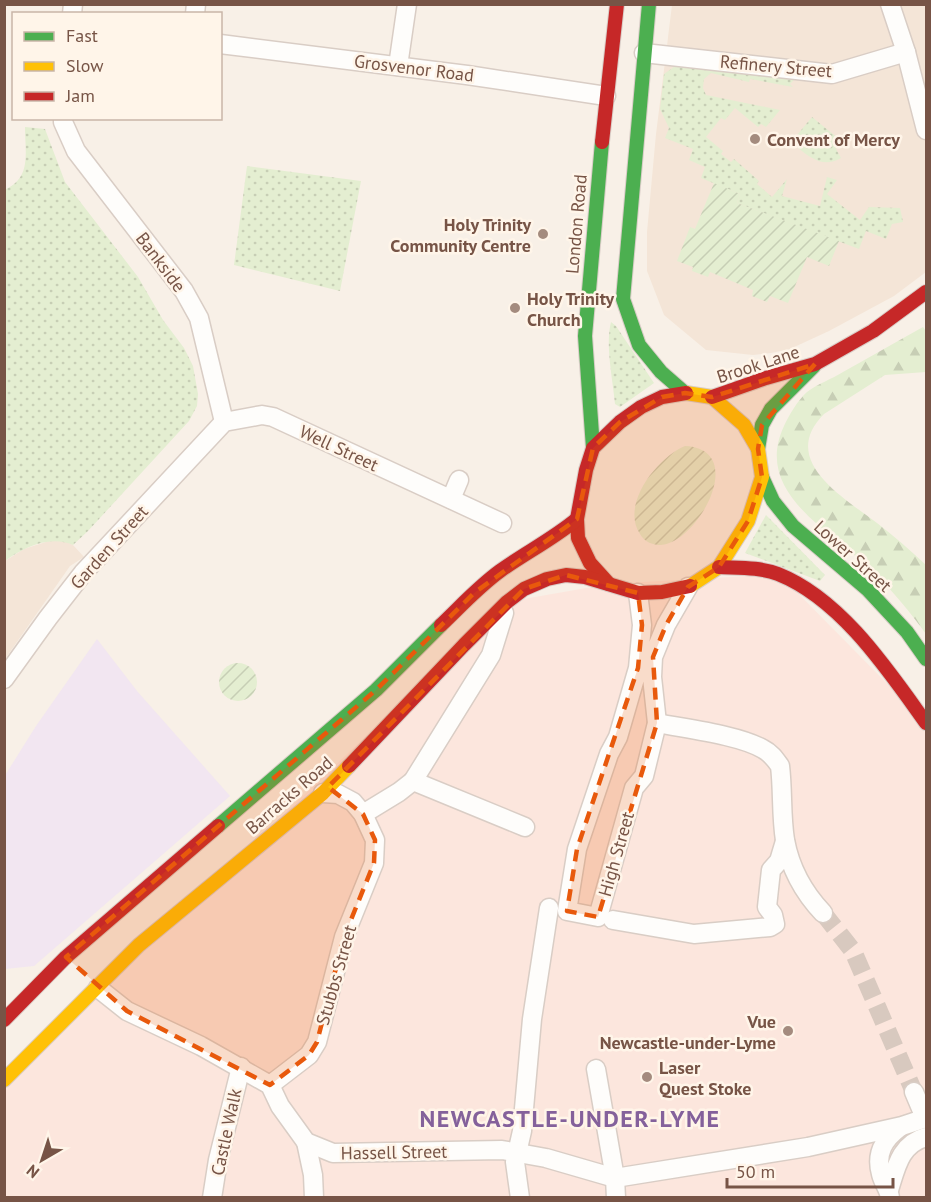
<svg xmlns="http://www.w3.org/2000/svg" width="931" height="1202" viewBox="0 0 931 1202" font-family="'PT Sans',sans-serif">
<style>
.residential{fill:#f4e5d7}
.commercial{fill:#fce6dd}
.education{fill:#f2e6f1}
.grass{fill:url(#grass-dots)}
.forest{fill:url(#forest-firs)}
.garden{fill:url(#garden-furrows)}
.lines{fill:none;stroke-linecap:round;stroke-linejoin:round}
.street-tunnel{stroke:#d8c9bf;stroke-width:18;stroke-dasharray:18 9;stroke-linecap:butt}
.street-casing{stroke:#d9cdc5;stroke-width:21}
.fast-casing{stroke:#d9cdc7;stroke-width:16}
.slow-casing{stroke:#d9cdc7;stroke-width:16}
.jam-casing{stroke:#d9cdc7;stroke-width:16}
.street{stroke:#fefdfb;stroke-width:18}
.fast{stroke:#4caf50;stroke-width:14}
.slow{stroke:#ffc107;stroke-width:14}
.jam{stroke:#c62828;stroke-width:14}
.marked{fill:#e8590c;fill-opacity:0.2;stroke:#e8590c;stroke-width:4.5;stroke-dasharray:12 8;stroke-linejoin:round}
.poi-dot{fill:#a48b7e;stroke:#fff5e9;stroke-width:2}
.labels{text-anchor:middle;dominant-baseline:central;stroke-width:5;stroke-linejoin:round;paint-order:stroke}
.street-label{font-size:18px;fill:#775446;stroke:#fff5e9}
.poi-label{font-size:18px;font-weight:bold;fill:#775446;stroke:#fff5e9;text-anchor:start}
.district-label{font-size:24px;font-weight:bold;letter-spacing:1.5px;fill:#84619b;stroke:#fff5e9}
</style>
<defs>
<pattern id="grass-dots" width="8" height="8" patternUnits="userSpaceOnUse" patternTransform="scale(1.5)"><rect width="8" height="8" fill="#e4eed1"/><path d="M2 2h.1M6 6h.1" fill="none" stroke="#c7ceb5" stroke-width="1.8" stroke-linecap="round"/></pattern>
<pattern id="forest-firs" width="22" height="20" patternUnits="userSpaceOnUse" patternTransform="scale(1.5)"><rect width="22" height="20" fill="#e4eed1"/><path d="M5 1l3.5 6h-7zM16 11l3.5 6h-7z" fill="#c7ceb5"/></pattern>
<pattern id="garden-furrows" width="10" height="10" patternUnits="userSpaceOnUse" patternTransform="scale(1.5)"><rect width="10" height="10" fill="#e4eed1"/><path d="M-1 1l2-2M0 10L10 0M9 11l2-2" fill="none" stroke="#c7ceb5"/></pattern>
</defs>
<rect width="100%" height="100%" fill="#f8f0e7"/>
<g class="residential">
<polygon points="672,5 926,5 926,272 894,296 829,331 790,349 771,353 753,355 706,350 664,315 647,271 647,232 656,134"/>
<polygon points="49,541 65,541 73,545 84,557 70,566 5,659 5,561 24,549"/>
</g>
<polygon class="commercial" points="779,574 926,723 926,1197 5,1197 4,1080 507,602 609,584"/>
<polygon class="education" points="97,639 137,691 230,796 34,966 5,969 4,777 36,726"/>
<g class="grass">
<polygon points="678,64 796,78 790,84 793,87 750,79 749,82 711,73 704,79 703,88 706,95 780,110 766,127 761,124 758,127 735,108 725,120 721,118 706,137 723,151 721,154 731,162 734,159 759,181 757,184 772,197 787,179 782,196 820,206 827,177 837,180 827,194 860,220 869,207 900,208 903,222 892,224 886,239 866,231 859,249 737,203 740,194 701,178 705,167 689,160 693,149 665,138 669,128 660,109 664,74"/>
<path d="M812,117L839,139L836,149L841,158C824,168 812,159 798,148L804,141L797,135Z"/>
<path d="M25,127L45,129L65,182L138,277L163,320L184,348L193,366L198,394L197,406L189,421L88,531L73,545C50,535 24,547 5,561L4,190C32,178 25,153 25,127Z"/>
<polygon points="247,166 361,181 340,291 234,265"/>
<path d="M611,322L616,326L654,383L620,407L615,404C613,380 605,345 611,322Z"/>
<polygon points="766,515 825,575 820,581 745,553"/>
</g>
<path class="forest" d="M923,327L926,331V372L885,375L824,414C778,460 843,497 877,523C894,536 910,550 926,565V634C910,612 893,591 873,572C834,532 752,494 784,426C789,415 798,400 807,392C817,384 832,379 843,372C870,357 896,342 923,327Z"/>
<g class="garden">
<polygon points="714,183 740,194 737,203 839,241 829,266 807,257 788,303 770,296 767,302 752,296 753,290 710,272 708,277 692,271 693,267 677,261 690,227 695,229"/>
<path d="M685,446C751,449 695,548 658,545C650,544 644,541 640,534C620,504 658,457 685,446Z"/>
<circle cx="238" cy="682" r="19"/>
</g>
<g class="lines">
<polyline class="street-tunnel" points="823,913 853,951 914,1092"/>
<g class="street-casing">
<g id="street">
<polyline points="890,4 906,52 926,130"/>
<polyline points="72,14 73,4"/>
<polyline points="195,14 196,4"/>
<polyline points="220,44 467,75 606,96"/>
<polyline points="644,53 832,74 906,52"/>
<polyline points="398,66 407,4"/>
<polyline points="63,118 63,122 76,151 184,291 199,318 224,422"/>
<polyline points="451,499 459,480"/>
<polyline points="638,593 642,625 638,668 618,737 609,754 577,849 567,911 598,917 634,788 644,776 657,723 652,677 653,657 666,625 688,587"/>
<polyline points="4,679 48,618 83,573 224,422 262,415 273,417 502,523"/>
<path d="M657,723C687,729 739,735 763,749C771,753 775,759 780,766C783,790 781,816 785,840C790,867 804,893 823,913"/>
<polyline points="413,781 525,827"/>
<polyline points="363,814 399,792 413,781 491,655 504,613"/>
<polyline points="613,920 694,934 770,927 775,924 773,915 767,907 771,870 779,861 785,841"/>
<polyline points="98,988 127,1011 201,1046 270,1085 280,1106 306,1142 333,1153 502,1150 546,1158 615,1178 808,1147 902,1126 926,1118"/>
<polyline points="596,1069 615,1178 616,1198"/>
<polyline points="270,1085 309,1055 317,1042 344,937 374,863 375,840 363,814 353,802 338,794 323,793"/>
<polyline points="914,1092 925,1118"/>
<polyline points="306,1142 313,1175 314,1198"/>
<path d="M889,1190C896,1168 900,1144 926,1137"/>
<polyline points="212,1198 218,1160 241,1067"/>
<polyline points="520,1198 515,1162 522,1131 532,1019 549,908"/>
<path d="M890,1198C889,1189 883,1183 881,1174C875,1153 884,1139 900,1127"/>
</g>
</g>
<g class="fast-casing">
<g id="fast">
<polyline points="649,4 623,299 639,345 661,372 685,393"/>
<polyline points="593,448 585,336 602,142"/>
<polyline points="758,449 762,425 771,409 814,366"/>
<polyline points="762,477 773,501 793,526 868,590 907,632 926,659"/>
<polyline points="218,826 376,690 441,625"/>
</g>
</g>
<g class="slow-casing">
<g id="slow">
<polyline points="686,393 712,397 744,425 758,449 762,477 748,521 719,567 690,586"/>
<polyline points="4,1080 139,945 323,793 349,766"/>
</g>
</g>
<g class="jam-casing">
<g id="jam">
<polyline points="602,142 617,4"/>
<polyline points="712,397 766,378 815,364 873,331 926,292"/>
<path d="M719,567C738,568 760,567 778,574C841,599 888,670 926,723"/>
<polyline points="609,584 590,563 578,538 577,519 586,470 593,448 620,422 641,407 662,397 686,393"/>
<path d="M441,625C460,607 478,587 500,571C525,553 553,539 577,519"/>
<polyline points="349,766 464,645 507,602 524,589 547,579 566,575 585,577 638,593 662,592 690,586"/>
<polyline points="4,1020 66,957 218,826"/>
</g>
</g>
<use href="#street" class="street"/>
<use href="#fast" class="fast"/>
<use href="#slow" class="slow"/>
<use href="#jam" class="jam"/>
</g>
<path class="marked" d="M815,364L762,425L758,449L762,477L748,521L719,567L688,587L666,625L653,657L657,723L598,917L567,911L577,849L638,668L642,625L638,593L566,575L524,589L328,787L363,814L375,840L374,863L344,937L317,1042L309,1055L270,1085L127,1011L66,957L376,690L474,593L577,519L593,448L620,422L662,397L685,393L712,397Z"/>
<g class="poi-dot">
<circle cx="755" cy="139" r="6"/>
<circle cx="543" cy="234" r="6"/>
<circle cx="515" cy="308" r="6"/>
<circle cx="788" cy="1031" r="6"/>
<circle cx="647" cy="1077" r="6"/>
</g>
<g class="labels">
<g class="street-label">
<text transform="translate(776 66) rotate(5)">Refinery Street</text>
<text transform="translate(414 68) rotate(7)">Grosvenor Road</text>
<text transform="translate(576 224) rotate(-85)">London Road</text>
<text transform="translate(161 262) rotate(53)">Bankside</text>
<text transform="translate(758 364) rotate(-18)">Brook Lane</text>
<text transform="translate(339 448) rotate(25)">Well Street</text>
<text transform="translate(109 547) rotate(-48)">Garden Street</text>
<text transform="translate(853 556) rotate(42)">Lower Street</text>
<text transform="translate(289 795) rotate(-41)">Barracks Road</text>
<text transform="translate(616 854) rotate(-74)">High Street</text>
<text transform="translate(336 975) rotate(-74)">Stubbs Street</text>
<text transform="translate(226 1132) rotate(-78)">Castle Walk</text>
<text transform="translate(394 1152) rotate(-1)">Hassell Street</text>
</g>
<g class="poi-label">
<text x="767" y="139">Convent of Mercy</text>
<text x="531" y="224" text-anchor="end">Holy Trinity<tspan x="531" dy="21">Community Centre</tspan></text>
<text x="527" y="298">Holy Trinity<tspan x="527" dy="21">Church</tspan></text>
<text x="776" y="1021" text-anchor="end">Vue<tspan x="776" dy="21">Newcastle-under-Lyme</tspan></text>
<text x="659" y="1067">Laser<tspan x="659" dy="21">Quest Stoke</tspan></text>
</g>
<g class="district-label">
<text x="570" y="1118">NEWCASTLE-UNDER-LYME</text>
</g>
</g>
<rect width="931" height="1202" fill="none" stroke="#775446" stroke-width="12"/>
<rect x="12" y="12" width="210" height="108" fill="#fff5e9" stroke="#c9b5a8" stroke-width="1.5"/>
<rect x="24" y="32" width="30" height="9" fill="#4caf50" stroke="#c9b5a8" stroke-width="1.5"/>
<text x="66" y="42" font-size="18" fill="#775446">Fast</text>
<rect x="24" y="62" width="30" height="9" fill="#ffc107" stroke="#c9b5a8" stroke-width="1.5"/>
<text x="66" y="72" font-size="18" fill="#775446">Slow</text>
<rect x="24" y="92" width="30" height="9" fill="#c62828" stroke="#c9b5a8" stroke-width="1.5"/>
<text x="66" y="102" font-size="18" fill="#775446">Jam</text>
<g transform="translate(42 1160) rotate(219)" stroke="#fff5e9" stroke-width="4.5" paint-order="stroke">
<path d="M0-4.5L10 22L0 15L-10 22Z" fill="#775446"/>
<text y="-9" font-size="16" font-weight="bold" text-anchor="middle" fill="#775446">N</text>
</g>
<path d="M727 1178v9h166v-9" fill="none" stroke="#775446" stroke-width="3"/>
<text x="736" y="1178" font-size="18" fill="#775446" stroke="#fff5e9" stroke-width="4.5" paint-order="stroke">50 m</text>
</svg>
